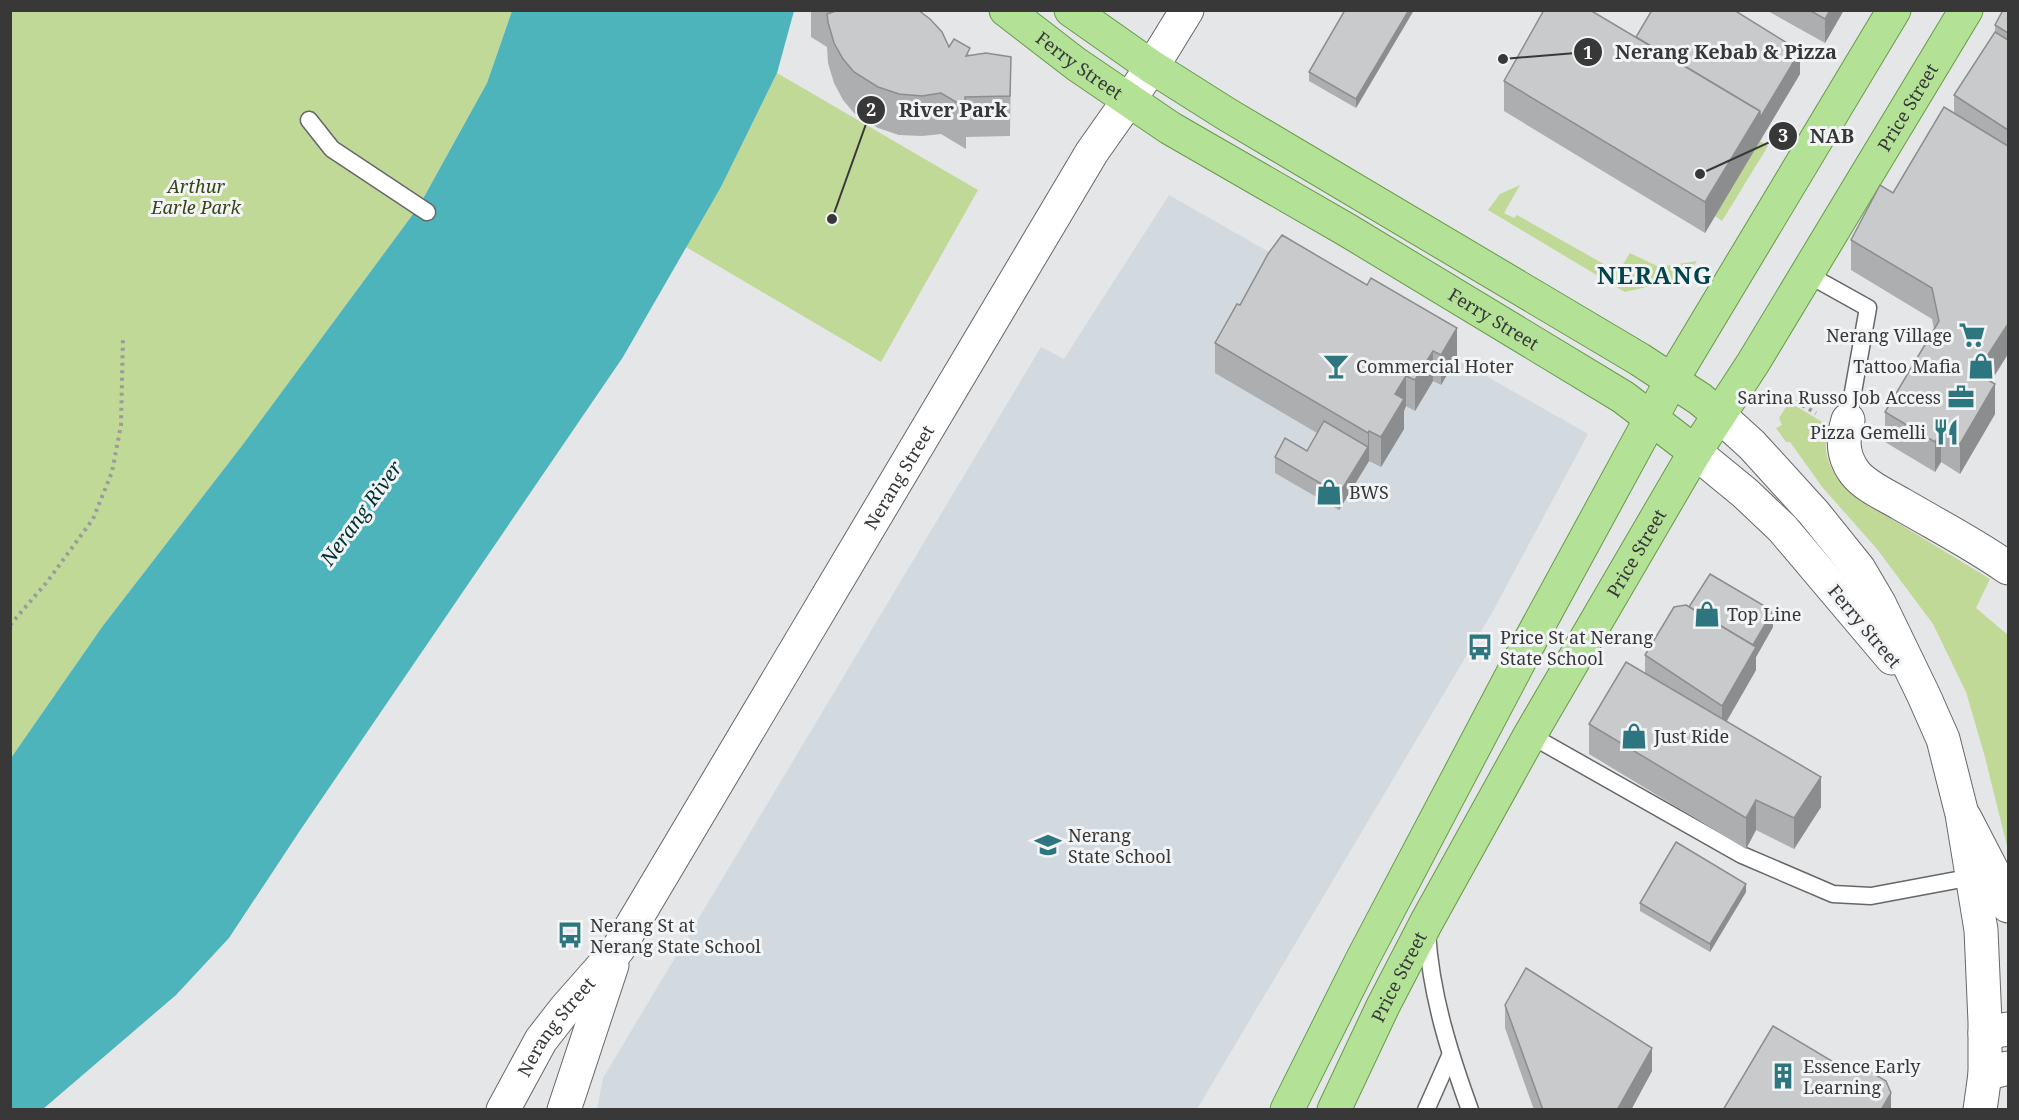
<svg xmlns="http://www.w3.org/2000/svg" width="2019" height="1120" viewBox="0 0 2019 1120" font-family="'Noto Serif',serif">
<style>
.built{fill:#d2d9df}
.green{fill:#c1d997}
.water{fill:#4db4bc}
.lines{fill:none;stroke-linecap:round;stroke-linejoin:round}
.service-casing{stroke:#666769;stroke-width:19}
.minor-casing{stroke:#666769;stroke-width:35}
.tertiary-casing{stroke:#666769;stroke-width:35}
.secondary-casing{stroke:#666769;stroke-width:35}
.primary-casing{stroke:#679a49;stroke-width:35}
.path{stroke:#9b9b9d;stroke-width:4;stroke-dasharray:3 4.5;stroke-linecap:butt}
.service{stroke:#fff;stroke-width:16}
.minor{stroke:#fff;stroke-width:33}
.tertiary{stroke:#fff;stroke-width:33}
.secondary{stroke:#fff;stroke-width:33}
.primary{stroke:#b3e297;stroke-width:33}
.wall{fill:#acaeaf}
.shaded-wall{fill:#8c8d8e}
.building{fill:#c8cacb;stroke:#8c8d8e;stroke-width:1.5}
.labels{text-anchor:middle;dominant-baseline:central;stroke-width:6;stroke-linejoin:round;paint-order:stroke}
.street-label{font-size:18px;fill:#383839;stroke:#f2f4f5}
.park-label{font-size:18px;font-style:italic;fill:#364514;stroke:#f2f4f5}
.poi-label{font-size:18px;fill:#383839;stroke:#f2f4f5;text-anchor:start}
.water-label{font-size:20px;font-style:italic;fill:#003135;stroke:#f2f4f5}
.district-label{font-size:24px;font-weight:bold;letter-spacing:1.5px;fill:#01444b;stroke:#f2f4f5}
.leader{fill:none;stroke:#383839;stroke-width:2}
.callout-dot{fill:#383839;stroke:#f2f4f5;stroke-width:2}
.mark-label{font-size:18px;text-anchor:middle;font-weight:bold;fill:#fff}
.callout-label{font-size:20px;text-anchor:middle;font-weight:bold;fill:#383839;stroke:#f2f4f5;stroke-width:6;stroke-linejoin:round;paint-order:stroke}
</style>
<rect width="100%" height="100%" fill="#e5e6e8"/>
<polygon class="built" points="1169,195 1588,434 1493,611 1197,1109 597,1110 603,1078 1041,347 1064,359"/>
<g class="green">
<polygon points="11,11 512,11 487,83 419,206 244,443 102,627 11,758"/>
<polygon points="777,73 978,190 881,362 686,247 721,187"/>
<polygon points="1760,141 1768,146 1722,221 1715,216"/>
<polygon points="1520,185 1504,213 1514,218 1517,215 1618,272 1630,253 1659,267 1697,261 1685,278 1625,292 1488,210 1500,194"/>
<path d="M1789,402L1829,426C1819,454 1833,476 1852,495L1990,579L1976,608L2008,635V850L1985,757L1966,692L1933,624L1877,549L1823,488L1790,442H1786L1776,428L1782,425L1779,418Z"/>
</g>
<polygon class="water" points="512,11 794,11 777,73 721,187 623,357 299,832 229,938 176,995 43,1109 11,1110 11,758 102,627 244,443 419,206 487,83"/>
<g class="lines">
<g class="service-casing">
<g id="service">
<polyline points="309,120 332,149 427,212"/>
<polyline points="1807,274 1868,308 1848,420"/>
<polyline points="1530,735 1742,855 1833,894 1871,896 1978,876"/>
<path d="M1427,933C1431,995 1449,1052 1470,1110"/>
<polyline points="1426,1110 1450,1056"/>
</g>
</g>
<g class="minor-casing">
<g id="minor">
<path d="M1848,420C1842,439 1842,456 1855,473C1866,487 1886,495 1901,504C1937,525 1974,544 2008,568"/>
<path id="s1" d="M503,1110L541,1040L566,1008L618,949L1092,152L1152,67L1187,10"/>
<polyline points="564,1110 612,965"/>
</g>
</g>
<g class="tertiary-casing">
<g id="tertiary">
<polyline points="1965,818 1994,874 2008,906"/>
<polyline points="1985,1033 2008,1029"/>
<polyline points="1985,1074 2008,1068"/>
</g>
</g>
<g class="secondary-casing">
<g id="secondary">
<polyline points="1719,415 1752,445 1814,513 1859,569 1879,603 1924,696 1943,739 1962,814 1981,930 1985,1022 1985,1074 1980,1110"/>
<polyline points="1695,452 1745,493 1782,528 1892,658"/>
</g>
</g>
<g class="primary-casing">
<g id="primary">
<path id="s2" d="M1006,10L1076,64L1170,128L1347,230L1623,397L1695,452"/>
<polyline points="1071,10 1152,67 1228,115 1639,359 1700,399 1719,415"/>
<polyline points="1287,1110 1362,960 1531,639 1672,380 1894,10"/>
<path id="s3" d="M1334,1110L1383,1006L1426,923L1530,735L1695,452L1753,363L1966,10"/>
</g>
</g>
<g class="path">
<polyline points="1783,394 1816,413"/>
<polyline points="10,625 47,582 93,519 112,472 121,425 123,337"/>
</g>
<use href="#service" class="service"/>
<use href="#minor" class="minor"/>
<use href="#tertiary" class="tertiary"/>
<use href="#secondary" class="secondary"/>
<use href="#primary" class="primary"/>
</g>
<g class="wall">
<polygon points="811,10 918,10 949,47 970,55 1011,57 1010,136 966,137 966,149 941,134 922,136 899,135 878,128 854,113 843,100 834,83 828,63 827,47 811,37"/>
<polygon points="1414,10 1356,108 1309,81 1309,72"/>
<polygon points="1539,10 1590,10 1636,37 1800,74 1705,233 1504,111 1504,81 1543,13"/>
<polygon points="1766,10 1844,10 1825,43"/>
<polygon points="2008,10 2008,354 1991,382 1995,414 1960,474 1941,462 1935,472 1885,442 1885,412 1934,329 1932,319 1851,270 1851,240 1893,193 1954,113 1954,95 1995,32 1995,25"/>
<polygon points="1268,254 1457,358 1441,385 1433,381 1415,411 1406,406 1404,411 1404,429 1381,467 1369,461 1339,510 1275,473 1275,457 1307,451 1317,433 1215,373 1215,343 1240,305"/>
<polygon points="1689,607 1773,627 1756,657 1756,670 1727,721 1821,807 1794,849 1756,830 1746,849 1589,754 1589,724 1645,672 1645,655"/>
<polygon points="1746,892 1710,952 1640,911 1640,903"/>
<polygon points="1505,1005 1652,1071 1631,1110 1534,1110 1505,1028"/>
</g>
<g class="shaded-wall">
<polygon points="1409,10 1414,10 1356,108 1356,99"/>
<polygon points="1830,10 1844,10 1825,43 1825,19"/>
<polygon points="1800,51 1800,74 1705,233 1705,202 1760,111"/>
<polygon points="2008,324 2008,354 1976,404 1976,373"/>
<polygon points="1457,328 1457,358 1441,385 1441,355"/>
<polygon points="1433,351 1433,381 1415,411 1415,380"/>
<polygon points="1406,376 1406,406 1404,411 1404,429 1381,467 1381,437 1395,394"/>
<polygon points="1995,384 1995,414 1960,474 1960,444"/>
<polygon points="1369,431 1369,461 1339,510 1339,494 1368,447 1368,433"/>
<polygon points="1941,432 1941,462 1935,472 1935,442"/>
<polygon points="1773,611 1773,627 1756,657 1756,670 1722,729 1722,706 1750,651"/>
<polygon points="1821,777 1821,807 1794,849 1794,818"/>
<polygon points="1756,800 1756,830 1746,849 1746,818"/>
<polygon points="1746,884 1746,892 1710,952 1710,944"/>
<polygon points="1652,1048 1652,1071 1631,1110 1617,1110"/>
<polygon points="1891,1093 1891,1110 1881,1110"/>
</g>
<g class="building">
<polygon points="835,10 918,10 930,19 942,32 949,47 954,39 970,48 966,56 986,53 1011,57 1010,96 965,97 966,108 941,93 922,96 899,94 878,87 854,72 843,59 834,43 828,22 827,14 836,11"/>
<polygon points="1345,10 1409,10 1356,99 1309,72"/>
<polygon points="1544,10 1590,10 1760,111 1705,202 1504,81"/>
<polygon points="1652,10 1734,10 1800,51 1760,118 1760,111 1636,37"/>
<polygon points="1809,10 1830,10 1825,19"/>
<polygon points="2003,10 2008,10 2008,33 1995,25"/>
<polygon points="1995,32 2008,40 2008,130 1954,95"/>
<polygon points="1944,107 2008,146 2008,324 1976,373 1995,384 1960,444 1941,432 1935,442 1885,412 1939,321 1932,288 1851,240 1880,185 1893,193"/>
<polygon points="1282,235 1367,285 1371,278 1457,328 1441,355 1433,351 1415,380 1406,376 1395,394 1404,399 1381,437 1369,431 1368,433 1215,343 1237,304 1240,305 1268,254"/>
<polygon points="1324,421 1368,447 1339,494 1275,457 1285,438 1307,451"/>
<polygon points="1710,574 1773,611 1753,645 1689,607"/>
<polygon points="1686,605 1756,647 1722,706 1645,655 1674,607"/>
<polygon points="1626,662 1821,777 1794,818 1756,800 1746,818 1589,724"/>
<polygon points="1676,842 1746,884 1710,944 1640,903"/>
<polygon points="1526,968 1652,1048 1617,1110 1543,1110 1505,1005"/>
<polygon points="1773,1026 1855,1075 1861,1066 1886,1081 1891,1093 1881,1110 1723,1110"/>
</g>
<defs>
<g id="supermarket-bare" transform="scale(2.07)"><path d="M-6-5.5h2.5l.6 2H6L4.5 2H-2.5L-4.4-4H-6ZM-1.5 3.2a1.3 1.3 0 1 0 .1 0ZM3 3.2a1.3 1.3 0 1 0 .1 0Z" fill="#2e767f" stroke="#f2f4f5" stroke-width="2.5" paint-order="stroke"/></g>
<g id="bar-bare" transform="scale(2.07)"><path d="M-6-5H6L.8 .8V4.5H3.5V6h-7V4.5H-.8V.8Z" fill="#2e767f" stroke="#f2f4f5" stroke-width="2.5" paint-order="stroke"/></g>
<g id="shop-bare" transform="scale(2.07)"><path d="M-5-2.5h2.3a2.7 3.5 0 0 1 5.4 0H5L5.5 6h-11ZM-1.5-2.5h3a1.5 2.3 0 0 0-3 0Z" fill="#2e767f" stroke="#f2f4f5" stroke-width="2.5" paint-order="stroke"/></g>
<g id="office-bare" transform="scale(2.07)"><path d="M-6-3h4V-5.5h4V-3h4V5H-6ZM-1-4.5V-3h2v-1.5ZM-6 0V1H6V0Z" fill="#2e767f" stroke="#f2f4f5" stroke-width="2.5" paint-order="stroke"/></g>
<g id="restaurant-bare" transform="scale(2.07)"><path d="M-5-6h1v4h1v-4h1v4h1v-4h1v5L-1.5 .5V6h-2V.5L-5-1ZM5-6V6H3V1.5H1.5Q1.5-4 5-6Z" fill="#2e767f" stroke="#f2f4f5" stroke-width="2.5" paint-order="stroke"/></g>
<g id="bus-bare" transform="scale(2.07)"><path d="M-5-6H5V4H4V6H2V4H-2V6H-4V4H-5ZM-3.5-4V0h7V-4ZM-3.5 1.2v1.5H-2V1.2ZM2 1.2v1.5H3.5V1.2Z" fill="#2e767f" stroke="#f2f4f5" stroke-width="2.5" paint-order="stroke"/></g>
<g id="school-bare" transform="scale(2.07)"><path d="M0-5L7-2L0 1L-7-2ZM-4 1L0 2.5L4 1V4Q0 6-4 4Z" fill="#2e767f" stroke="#f2f4f5" stroke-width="2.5" paint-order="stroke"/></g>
<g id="building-bare" transform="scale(2.07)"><path d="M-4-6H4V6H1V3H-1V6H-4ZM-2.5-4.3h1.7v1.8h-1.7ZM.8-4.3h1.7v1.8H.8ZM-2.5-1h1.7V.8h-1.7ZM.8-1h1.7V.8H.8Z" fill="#2e767f" stroke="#f2f4f5" stroke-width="2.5" paint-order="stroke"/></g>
</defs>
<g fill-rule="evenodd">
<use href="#supermarket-bare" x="1972" y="335"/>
<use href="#bar-bare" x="1336" y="366"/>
<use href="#shop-bare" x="1981" y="366"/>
<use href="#office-bare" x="1961" y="397"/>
<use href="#restaurant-bare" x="1946" y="432"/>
<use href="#shop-bare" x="1329" y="492"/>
<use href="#shop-bare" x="1707" y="614"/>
<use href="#bus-bare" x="1480" y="647"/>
<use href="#shop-bare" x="1634" y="736"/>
<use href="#school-bare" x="1048" y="845"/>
<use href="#bus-bare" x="570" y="935"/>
<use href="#building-bare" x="1783" y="1076"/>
</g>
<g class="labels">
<g class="street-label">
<text stroke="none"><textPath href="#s2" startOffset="92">Ferry Street</textPath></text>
<text stroke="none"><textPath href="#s3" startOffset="1156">Price Street</textPath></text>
<text stroke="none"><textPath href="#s2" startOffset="578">Ferry Street</textPath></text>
<text stroke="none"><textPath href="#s1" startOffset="748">Nerang Street</textPath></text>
<text stroke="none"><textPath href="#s3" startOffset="634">Price Street</textPath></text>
<text transform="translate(1865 626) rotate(50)">Ferry Street</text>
<text stroke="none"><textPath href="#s3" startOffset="148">Price Street</textPath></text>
<text stroke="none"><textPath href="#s1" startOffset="99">Nerang Street</textPath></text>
</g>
<g class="park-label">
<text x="196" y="186">Arthur<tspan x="196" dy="21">Earle Park</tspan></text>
</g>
<g class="poi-label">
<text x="1952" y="335" text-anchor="end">Nerang Village</text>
<text x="1356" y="366">Commercial Hoter</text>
<text x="1961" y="366" text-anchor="end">Tattoo Mafia</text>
<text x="1941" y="397" text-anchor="end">Sarina Russo Job Access</text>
<text x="1926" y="432" text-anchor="end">Pizza Gemelli</text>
<text x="1349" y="492">BWS</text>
<text x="1727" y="614">Top Line</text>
<text x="1500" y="637">Price St at Nerang<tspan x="1500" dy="21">State School</tspan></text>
<text x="1654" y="736">Just Ride</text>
<text x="1068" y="835">Nerang<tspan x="1068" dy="21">State School</tspan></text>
<text x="590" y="925">Nerang St at<tspan x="590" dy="21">Nerang State School</tspan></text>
<text x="1803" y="1066">Essence Early<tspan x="1803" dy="21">Learning</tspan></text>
</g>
<g class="water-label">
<text transform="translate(361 513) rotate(-54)">Nerang River</text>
</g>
<g class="district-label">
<text x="1655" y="274">NERANG</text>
</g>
</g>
<path class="leader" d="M1503 59L1588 52M832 219L871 110M1700 174L1783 136"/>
<g class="callout-dot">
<circle cx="1503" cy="59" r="6"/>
<circle cx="832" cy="219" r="6"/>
<circle cx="1700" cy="174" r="6"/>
<circle cx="1588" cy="52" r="15"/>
<circle cx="871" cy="110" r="15"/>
<circle cx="1783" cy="136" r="15"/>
</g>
<g class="mark-label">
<text x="1588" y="59">1</text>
<text x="871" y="116">2</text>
<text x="1783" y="142">3</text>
</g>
<g class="callout-label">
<text x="1726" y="59">Nerang Kebab &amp; Pizza</text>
<text x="953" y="117">River Park</text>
<text x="1832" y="143">NAB</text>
</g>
<rect width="2019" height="1120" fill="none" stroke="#383839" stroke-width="24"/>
</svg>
